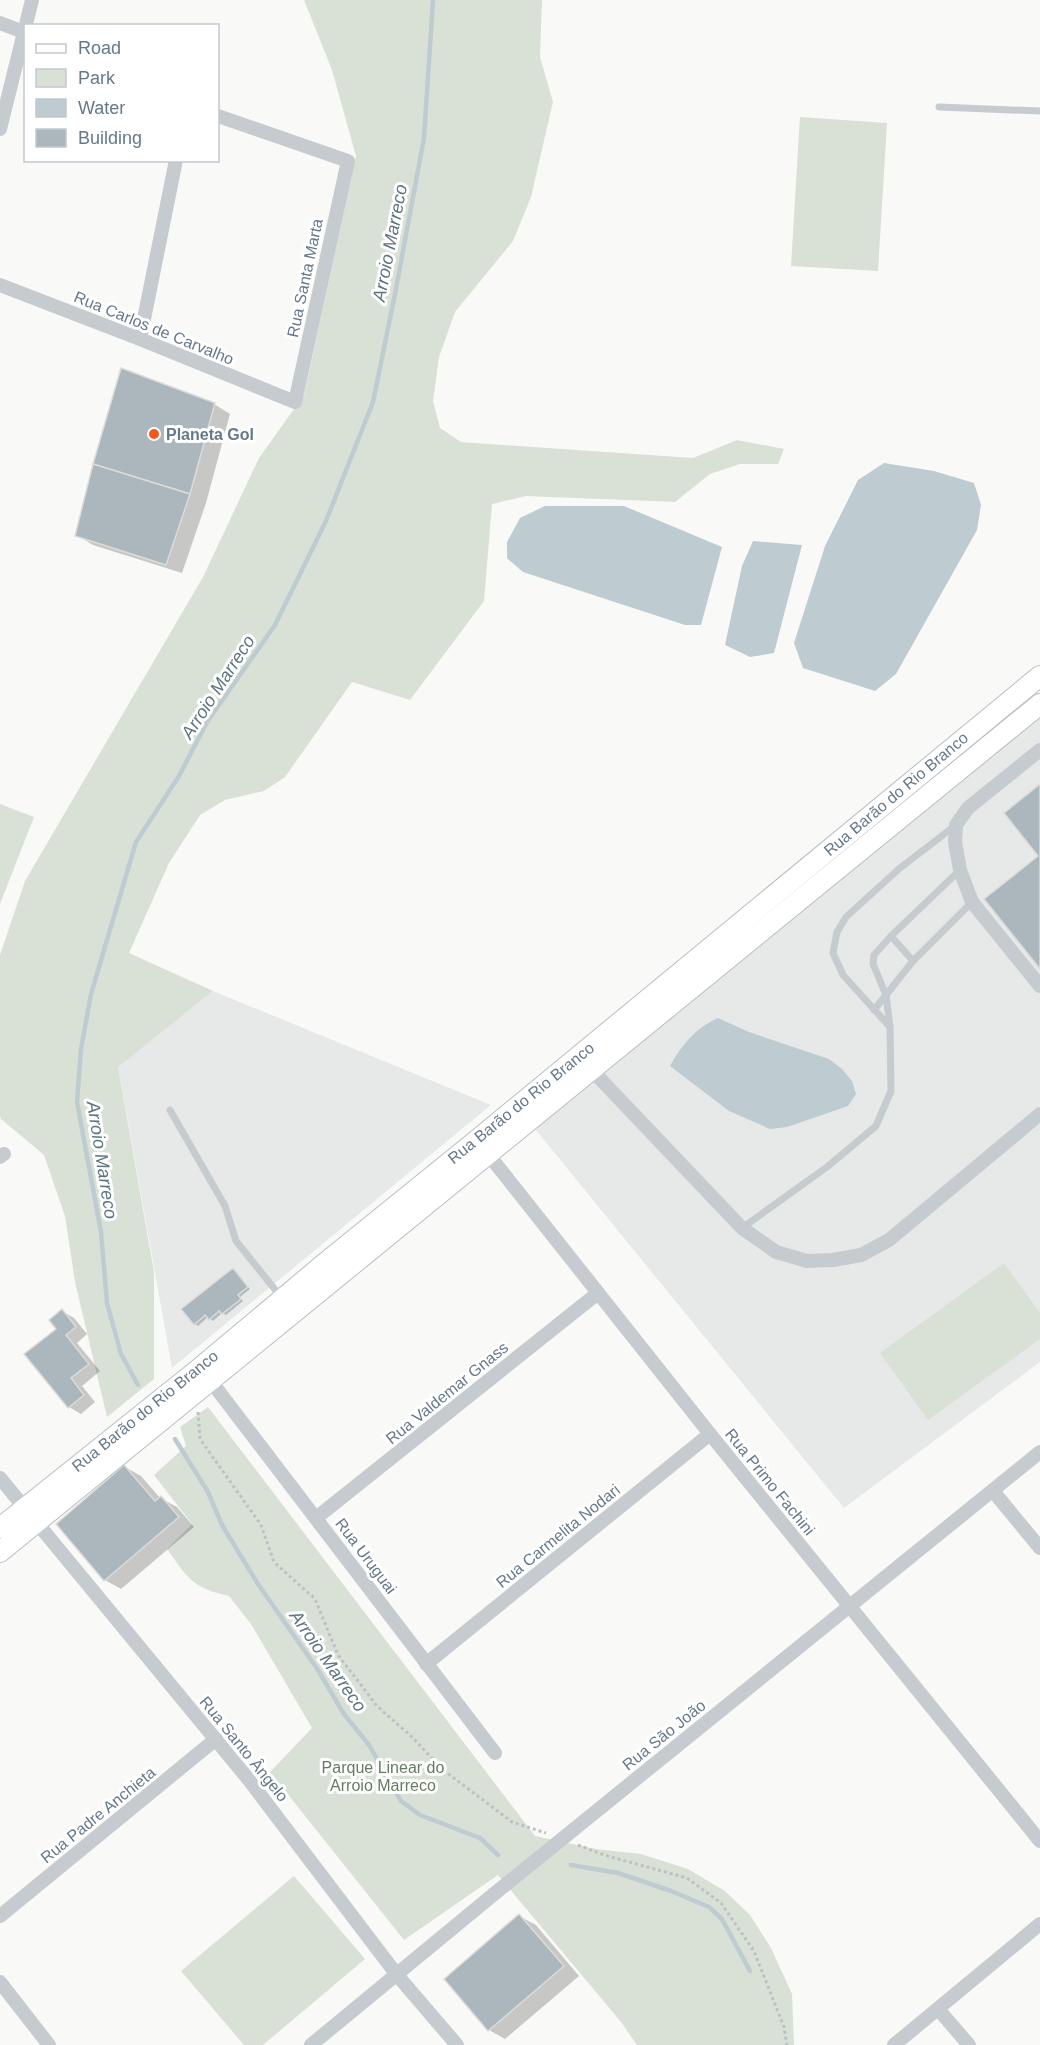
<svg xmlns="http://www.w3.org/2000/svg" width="1040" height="2045" viewBox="0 0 1040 2045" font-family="Arial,sans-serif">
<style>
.built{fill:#e7e9e8}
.green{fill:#d9e0d6}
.water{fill:#becbd0}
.shadow{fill:#0003}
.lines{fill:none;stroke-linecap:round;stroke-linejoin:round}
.stream{stroke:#becbd0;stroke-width:4.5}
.building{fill:#acb6bd;stroke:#dbdcd9;stroke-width:1.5}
.secondary-casing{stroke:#b8bec4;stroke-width:22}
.path{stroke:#bec1c4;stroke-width:3;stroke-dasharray:3 3;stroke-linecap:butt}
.service{stroke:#c6cbcf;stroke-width:7}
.minor{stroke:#c6cbcf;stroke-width:14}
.secondary{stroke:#fff;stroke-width:20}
.poi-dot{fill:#f5591b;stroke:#fff;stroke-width:2}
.labels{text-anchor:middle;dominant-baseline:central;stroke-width:6;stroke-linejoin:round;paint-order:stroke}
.street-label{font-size:16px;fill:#65798b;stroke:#fff}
.poi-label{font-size:16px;font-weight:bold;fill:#65798b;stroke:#fff;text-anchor:start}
.park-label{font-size:16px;fill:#657c61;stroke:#fff}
.water-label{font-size:18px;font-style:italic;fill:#5d747e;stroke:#fff}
</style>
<rect width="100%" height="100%" fill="#f9faf7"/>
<g class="built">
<polygon points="1040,715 1040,1362 844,1508 531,1124"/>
<polygon points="213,991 491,1105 172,1368 118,1066"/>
</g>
<g class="green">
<polygon points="304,0 542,0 540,57 553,102 531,197 513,241 455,312 439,357 433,401 440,428 461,442 693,458 737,440 784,449 778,464 740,464 710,474 675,502 526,496 492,504 484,601 410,700 352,682 285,777 264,791 225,800 200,815 169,863 129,953 213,991 118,1067 154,1272 154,1379 107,1417 75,1282 65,1216 44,1155 1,1119 0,1116 0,955 25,881 203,577 259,458 304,395 356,156 332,70"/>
<polygon points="800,117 887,123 878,271 791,266"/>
<polygon points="0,804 34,817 0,904"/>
<polygon points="1004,1263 1040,1313 1040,1339 928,1420 880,1353"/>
<path d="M208,1407L535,1836L596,1849L641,1854L688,1869L725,1891L750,1915L771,1948L792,1994L794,2045H637L621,2022L498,1875L404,1940L270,1772L312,1728L251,1624L229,1596C192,1588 188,1578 167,1549L192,1524L154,1475L186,1446L180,1427Z"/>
<polygon points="294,1876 365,1959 263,2045 244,2045 181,1971"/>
</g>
<g class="water">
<polygon points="884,463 934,471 974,483 981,505 977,530 896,674 875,691 803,668 794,643 825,546 858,480"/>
<polygon points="545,506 624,506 722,547 701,625 685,625 523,572 507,558 507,542 520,518"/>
<polygon points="753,541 802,545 774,653 750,657 725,645 742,566"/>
<path d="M718,1018L749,1032L829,1059L842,1069L852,1081L856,1094L848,1106L787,1127L770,1129L729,1111L670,1066C681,1045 697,1027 718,1018Z"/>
</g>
<g class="shadow">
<polygon points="214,404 230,414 206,503 182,573 93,545 77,535"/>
<polygon points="233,1270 250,1289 240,1297 243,1301 226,1315 222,1313 213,1321 208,1317 198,1326 195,1324"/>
<polygon points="62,1311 74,1318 87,1334 77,1343 100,1371 82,1386 95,1402 81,1414 69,1407 58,1329"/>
<polygon points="125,1467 141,1476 160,1498 177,1507 194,1527 121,1589 105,1580"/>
<polygon points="519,1916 536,1925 579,1976 505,2039 489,2030"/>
</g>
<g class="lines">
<g class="stream">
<polyline points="138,1385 121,1354 107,1303 101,1232 77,1102 81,1049 91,994 136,842 179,776 207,722 275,625 326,521 373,402 395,294 424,138 433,0"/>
<polyline points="175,1439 208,1492 222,1525 258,1584 318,1670 344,1714 369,1745 401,1801 420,1815 480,1838 498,1855"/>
<polyline points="571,1865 618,1873 671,1891 709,1907 722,1919 750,1971"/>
</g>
</g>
<g class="building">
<polygon points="121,368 215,403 190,494 93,464"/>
<polygon points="93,464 190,494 166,565 75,536"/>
<polygon points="1040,784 1040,969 984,899 1038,856 1004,813"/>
<polygon points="233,1268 248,1287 238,1295 241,1299 222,1314 219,1311 209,1320 205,1315 194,1325 181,1309"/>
<polygon points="62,1309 76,1327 66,1335 89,1364 71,1378 84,1395 68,1408 24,1354 56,1329 49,1320"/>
<polygon points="124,1465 155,1501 161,1496 179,1517 104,1581 56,1524"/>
<polygon points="519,1914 564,1966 488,2031 444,1979"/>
</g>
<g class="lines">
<g class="secondary-casing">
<g id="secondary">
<polyline points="0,1528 200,1368 324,1264 477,1140 1040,676"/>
<polyline points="0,1552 1040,704"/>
</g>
</g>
<g class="path">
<polyline points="198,1412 200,1439 261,1525 274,1562 315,1599 338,1655 377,1706 413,1738 442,1769 512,1822 546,1833"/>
<polyline points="578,1845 604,1855 687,1878 721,1903 754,1951 784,2027 787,2045"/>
</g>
<g class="service">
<polyline points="939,107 1040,111"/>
<polyline points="891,936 913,961"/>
<polyline points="874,1010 913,961 972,902"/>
<polyline points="890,1027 886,995 873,964 874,955 891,936 960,870"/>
<polyline points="170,1110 225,1206 236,1241 281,1297"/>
<polyline points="742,1228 827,1167 876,1126 891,1091 890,1027 843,975 833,953 837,932 846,917 900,868 956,825"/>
</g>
<g class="minor">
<polyline points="0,23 26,33"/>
<polyline points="0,129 32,0"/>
<polyline points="0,285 140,339 295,402 348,161 218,116"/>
<polyline points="140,339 176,160"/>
<polyline points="1040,750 968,808 956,825 955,842 960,870 972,902 1040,986"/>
<polyline points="586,1064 742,1228 776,1252 807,1261 833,1260 861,1255 889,1240 1040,1114"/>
<polyline points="484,1149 710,1434 1040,1841"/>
<polyline points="0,1157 4,1154"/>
<polyline points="210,1380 495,1753"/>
<polyline points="0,1478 249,1780 397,1975 457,2045"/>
<polyline points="993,1491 1040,1548"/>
<polyline points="316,1518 598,1293"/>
<polyline points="426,1664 710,1434"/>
<polyline points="0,1916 216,1739"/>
<polyline points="0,1982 49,2045"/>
<polyline points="938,2009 969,2045"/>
<polyline points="311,2045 494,1894 1040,1452"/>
<polyline points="894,2045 1040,1924"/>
</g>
<use href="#secondary" class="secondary"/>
</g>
<circle class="poi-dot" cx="154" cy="434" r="6"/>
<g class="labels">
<g class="street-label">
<text transform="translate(305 278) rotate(-78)">Rua Santa Marta</text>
<text transform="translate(154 328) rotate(22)">Rua Carlos de Carvalho</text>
<text transform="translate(896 794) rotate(-40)">Rua Barão do Rio Branco</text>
<text transform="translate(521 1103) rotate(-39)">Rua Barão do Rio Branco</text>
<text transform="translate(447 1393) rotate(-39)">Rua Valdemar Gnass</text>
<text transform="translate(145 1411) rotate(-39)">Rua Barão do Rio Branco</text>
<text transform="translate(770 1482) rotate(51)">Rua Primo Fachini</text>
<text transform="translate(558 1536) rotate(-39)">Rua Carmelita Nodari</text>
<text transform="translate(366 1556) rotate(53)">Rua Uruguai</text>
<text transform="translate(664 1735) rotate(-39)">Rua São João</text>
<text transform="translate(244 1749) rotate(51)">Rua Santo Ângelo</text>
<text transform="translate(98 1815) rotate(-39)">Rua Padre Anchieta</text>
</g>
<g class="poi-label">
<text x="166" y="434">Planeta Gol</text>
</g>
<g class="park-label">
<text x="383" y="1767">Parque Linear do<tspan x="383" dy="18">Arroio Marreco</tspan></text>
</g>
<g class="water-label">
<text transform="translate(390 243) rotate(-79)">Arroio Marreco</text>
<text transform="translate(218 687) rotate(-57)">Arroio Marreco</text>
<text transform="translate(102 1160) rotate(81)">Arroio Marreco</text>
<text transform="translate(328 1661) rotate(55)">Arroio Marreco</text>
</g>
</g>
<rect x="24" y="24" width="195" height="138" fill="#ffffff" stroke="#c1c9d1" stroke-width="1.5"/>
<rect x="36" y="44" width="30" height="9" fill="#ffffff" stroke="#c1c9d1" stroke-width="1.5"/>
<text x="78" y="54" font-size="18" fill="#65798b">Road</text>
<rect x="36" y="69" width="30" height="18" fill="#d9e0d6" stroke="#c1c9d1" stroke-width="1.5"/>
<text x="78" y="84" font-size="18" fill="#65798b">Park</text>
<rect x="36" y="99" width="30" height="18" fill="#becbd0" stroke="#c1c9d1" stroke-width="1.5"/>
<text x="78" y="114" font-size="18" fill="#65798b">Water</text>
<rect x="36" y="129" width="30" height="18" fill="#acb6bd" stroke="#c1c9d1" stroke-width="1.5"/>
<text x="78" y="144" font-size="18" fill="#65798b">Building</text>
</svg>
